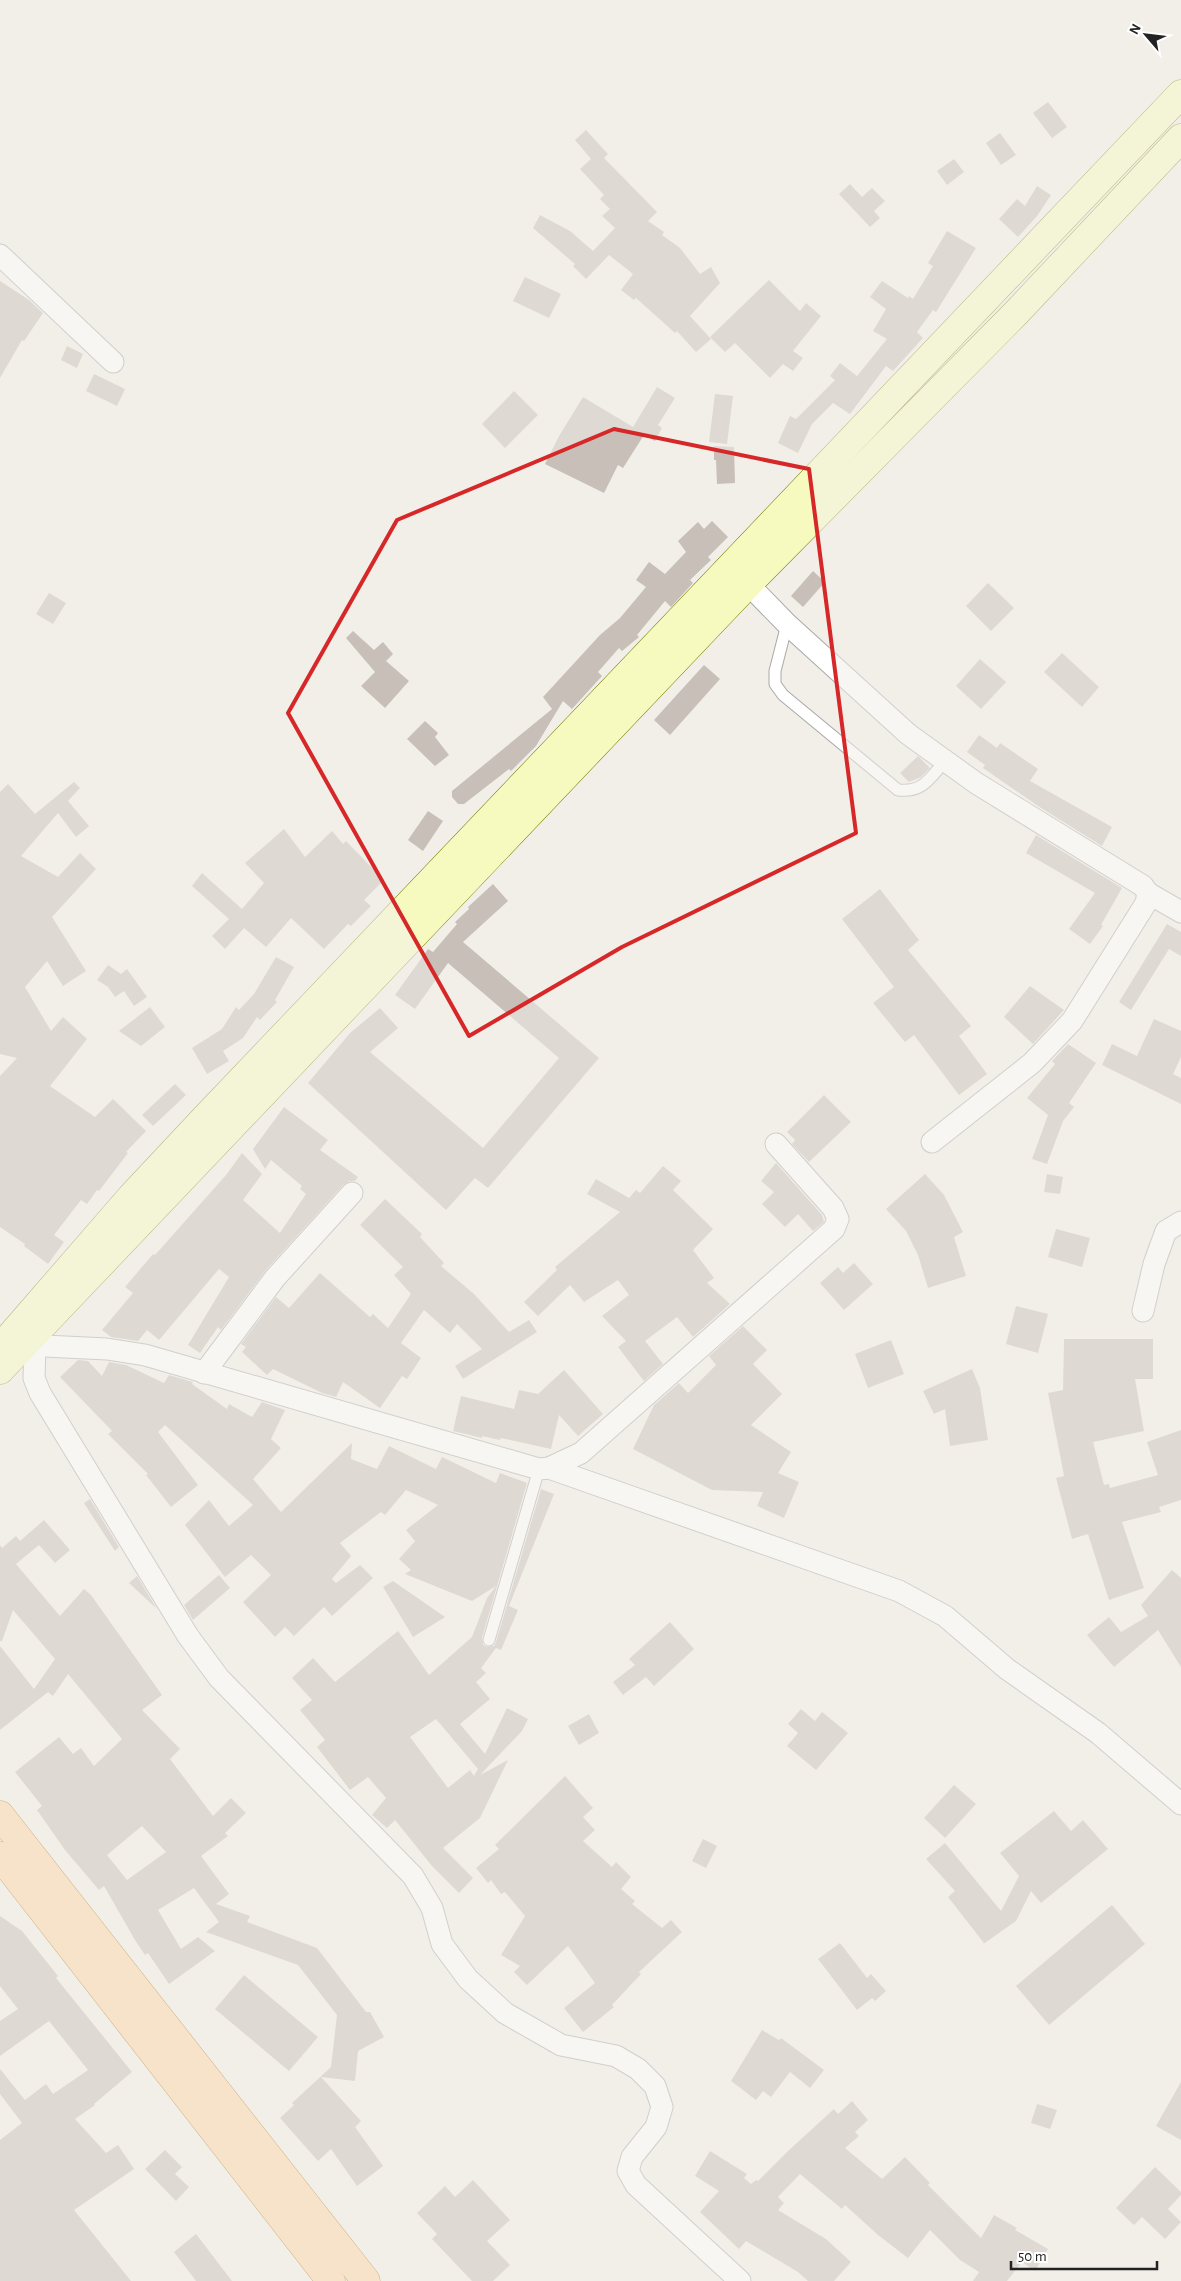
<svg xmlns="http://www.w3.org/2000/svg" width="1181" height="2281" viewBox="0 0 1181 2281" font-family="'Alegreya Sans',sans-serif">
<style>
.building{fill:#c7bfb8;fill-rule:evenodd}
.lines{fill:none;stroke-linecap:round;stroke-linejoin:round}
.lane-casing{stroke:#a9a9a9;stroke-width:13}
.street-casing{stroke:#a9a9a9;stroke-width:23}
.secondary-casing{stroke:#707d05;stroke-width:29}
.primary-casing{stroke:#a06b00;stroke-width:29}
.lane{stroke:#fff;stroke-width:11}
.street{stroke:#fff;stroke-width:21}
.secondary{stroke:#f7fabf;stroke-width:28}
.primary{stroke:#fcd6a4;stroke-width:28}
.marked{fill:none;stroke:#d62828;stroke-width:4;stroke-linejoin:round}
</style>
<rect width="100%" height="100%" fill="#f2efe9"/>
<g class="building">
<polygon points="1048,102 1067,127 1052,138 1033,113"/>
<polygon points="586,130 608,154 604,158 657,212 648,221 664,232 662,235 680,248 700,274 711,267 720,283 690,316 711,339 696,352 677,331 675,333 636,298 634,300 621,290 633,274 609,255 586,279 573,266 575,264 533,228 540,215 570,231 593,251 615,228 602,216 610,209 600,199 604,195 580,169 591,159 575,140"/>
<polygon points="1000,133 1016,155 1001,165 986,143"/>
<polygon points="954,159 964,172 947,185 937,171"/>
<polygon points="850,184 862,197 872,188 885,201 874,211 880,218 870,227 839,194"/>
<polygon points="1037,186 1051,195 1037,216 1018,237 999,219 1017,199 1025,206"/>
<polygon points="947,231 976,248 936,312 933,310 917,332 923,338 893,371 886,366 850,414 833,403 812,424 798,453 778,443 790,416 796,419 835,380 830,376 840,363 857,376 887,339 873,331 886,309 870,297 882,281 908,298 909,296 913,299 933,266 928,263"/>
<polygon points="525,277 561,294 549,318 513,301"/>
<polygon points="769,280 800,311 806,303 821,316 793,351 803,358 793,371 783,364 770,378 735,343 725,352 710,337"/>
<polygon points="0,281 29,300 43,313 24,341 22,340 0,378"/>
<polygon points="67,346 83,354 77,368 61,360"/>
<polygon points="94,374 125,389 117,406 86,391"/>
<polygon points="657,387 675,398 658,425 662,428 655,441 644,435 623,468 618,465 604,493 545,464 559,436 583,397 633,427"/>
<polygon points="514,391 538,415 505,448 482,424"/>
<polygon points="715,394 733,396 727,444 709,442"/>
<polygon points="714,446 734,447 735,483 717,484 716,460 714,460"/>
<polygon points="712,521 728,537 708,557 711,560 690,580 693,583 671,607 665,601 637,635 639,637 622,651 619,648 598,672 602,676 572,709 563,701 536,746 511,771 509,769 464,804 458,804 452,797 452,791 552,709 543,697 600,635 620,618 646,587 636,580 649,562 665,574 686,552 678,541 698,522 704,529"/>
<polygon points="813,571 825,582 803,607 791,596"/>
<polygon points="988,583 1014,608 991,631 966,606"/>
<polygon points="49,593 66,603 53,624 36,614"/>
<polygon points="353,631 374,650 383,642 393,654 386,661 409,681 385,708 361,686 375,672 346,638"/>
<polygon points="1062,653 1099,687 1082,707 1044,672"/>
<polygon points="980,659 1006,682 981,709 956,686"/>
<polygon points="704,665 720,679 670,735 654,720"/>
<polygon points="425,721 438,733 435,737 449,755 435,766 407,739"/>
<polygon points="979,735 997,748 1000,743 1038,769 1030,781 1112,827 1102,846 1038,806 983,768 985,765 967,752"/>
<polygon points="918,756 930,768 921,777 909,782 900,773"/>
<polygon points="74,782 80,788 68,801 89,826 76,837 58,813 21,856 58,877 80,853 96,869 52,917 86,971 63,986 47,961 25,987 51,1031 63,1017 87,1039 50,1086 95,1117 113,1099 146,1131 126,1152 128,1153 99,1191 97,1190 87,1204 81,1200 54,1235 64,1242 48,1264 24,1246 25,1244 0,1227 0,1076 17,1058 0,1054 0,792 8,784 35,814"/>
<polygon points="428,811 443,821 423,851 408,840"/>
<polygon points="284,829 305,857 332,831 343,844 346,841 384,880 364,900 371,906 351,926 348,924 324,949 291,918 266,947 244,928 225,949 212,936 229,919 192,886 202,873 242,909 264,883 245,863"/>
<polygon points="1036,835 1122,888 1101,925 1103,926 1090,944 1069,929 1095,893 1026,853"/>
<polygon points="493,884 508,901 463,942 599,1058 488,1188 475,1178 446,1210 308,1083 350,1033 380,1008 398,1028 370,1052 483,1148 559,1058 448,963 415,1009 395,995 428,949 433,952 457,924 455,922 469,909 468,907"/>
<polygon points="880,889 919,940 908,950 971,1026 959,1036 987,1074 959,1095 914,1035 905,1042 873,1003 894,987 842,919"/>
<polygon points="1167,924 1181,932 1181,956 1169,949 1131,1010 1119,1002"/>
<polygon points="276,957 294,967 275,1000 277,1002 260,1020 257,1017 243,1038 223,1051 229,1061 207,1074 192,1048 222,1029 236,1007 239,1010 254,994"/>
<polygon points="108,965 121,974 127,969 147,997 134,1006 124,991 115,997 108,987 97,980"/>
<polygon points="1030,986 1064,1010 1033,1044 1004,1017"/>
<polygon points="150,1007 165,1027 141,1046 119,1031"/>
<polygon points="1154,1019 1181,1031 1181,1057 1173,1074 1181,1078 1181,1104 1102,1065 1112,1044 1137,1056"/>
<polygon points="1068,1044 1096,1063 1069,1103 1074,1107 1063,1121 1047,1164 1032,1159 1048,1115 1027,1098 1055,1064 1052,1061"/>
<polygon points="175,1084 186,1095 153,1126 142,1115"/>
<polygon points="824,1095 851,1122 809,1162 792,1144 795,1140 787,1132"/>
<polygon points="284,1107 328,1140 320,1150 358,1177 355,1181 349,1181 343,1185 266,1270 221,1330 218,1327 200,1353 188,1345 229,1277 219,1269 159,1340 147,1330 138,1341 111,1337 102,1330 133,1293 125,1287 153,1254 155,1255 226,1175 242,1153 262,1174 243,1200 280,1233 306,1194 300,1189 302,1186 271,1160 265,1169 253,1149"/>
<polygon points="776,1163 822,1215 824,1222 813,1231 798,1214 785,1227 762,1204 774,1192 761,1181"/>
<polygon points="663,1166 681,1181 673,1190 713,1229 693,1250 714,1278 707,1283 730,1304 693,1337 677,1317 645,1341 663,1364 644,1381 618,1347 626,1341 602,1316 629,1295 618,1280 584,1302 570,1285 538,1316 524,1302 557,1270 555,1267 620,1212 587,1194 596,1179 629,1198 636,1190 640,1193"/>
<polygon points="925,1174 944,1195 963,1232 954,1237 966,1276 928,1288 918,1255 906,1231 886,1209"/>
<polygon points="1047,1174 1063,1177 1060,1194 1044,1192"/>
<polygon points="385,1199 422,1234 420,1237 444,1263 441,1266 474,1294 509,1332 529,1320 537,1332 463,1379 455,1366 482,1349 457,1324 450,1333 424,1310 401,1343 421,1358 407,1379 402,1376 380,1408 343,1382 336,1397 322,1393 273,1369 267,1375 242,1352 246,1347 241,1344 276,1297 289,1308 320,1273 370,1317 373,1314 388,1328 411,1294 394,1275 403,1267 360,1225"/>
<polygon points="1056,1229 1090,1238 1082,1267 1048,1257"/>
<polygon points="854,1263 873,1284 844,1310 820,1283 838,1267 843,1273"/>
<polygon points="1016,1306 1048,1314 1038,1353 1006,1344"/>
<polygon points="743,1326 767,1350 753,1364 782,1394 751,1425 791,1452 778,1473 799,1482 784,1518 757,1506 763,1492 712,1490 633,1449 654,1405 679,1383 688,1393 716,1365 709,1356"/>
<polygon points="1064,1339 1153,1339 1153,1379 1135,1379 1144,1431 1093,1442 1104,1485 1109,1484 1110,1488 1158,1475 1147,1442 1181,1430 1181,1500 1159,1507 1161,1512 1122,1522 1144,1588 1109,1600 1088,1534 1072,1539 1056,1478 1064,1476 1048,1393 1063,1390"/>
<polygon points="891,1340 904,1374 868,1388 855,1354"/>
<path d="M78,1360L88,1361L102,1376L109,1362L126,1365L164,1383L169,1375L193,1382L192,1384L227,1409L229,1404L252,1417L262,1402L285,1410L271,1439L281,1448L253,1479L281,1512L352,1443L351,1459L377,1469L389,1446L436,1469L442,1457L496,1483L500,1473L527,1483L482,1638L483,1645L487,1647L494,1646L496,1642L541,1489L554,1494L509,1606L518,1610L501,1650L496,1648L481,1668L486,1673L476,1682L490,1699L460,1724L485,1754L507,1708L528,1719L522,1731L480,1775L508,1760L480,1818L443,1848L473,1878L459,1893L432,1866L395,1820L387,1828L372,1815L386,1798L368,1777L350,1790L317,1747L325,1740L300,1710L312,1700L292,1678L313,1658L335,1682L398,1631L429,1675L472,1637L487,1598L496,1586L472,1601L405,1574L411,1570L399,1559L415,1541L406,1530L438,1505L406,1490L385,1515L381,1512L340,1543L351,1556L332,1579L336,1583L360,1565L373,1578L332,1616L324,1607L294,1636L285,1627L275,1637L243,1602L271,1575L251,1555L225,1577L185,1525L209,1500L229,1526L253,1505L165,1425L158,1432L198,1485L171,1507L146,1475L148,1474L108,1434L112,1431L60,1377ZM436,1719L478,1769L474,1776L470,1770L448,1788L410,1737Z"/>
<polygon points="972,1369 980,1388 988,1440 950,1446 945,1409 934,1414 923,1391"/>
<polygon points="564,1370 603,1414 578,1436 559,1415 551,1449 501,1438 500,1440 482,1436 482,1438 453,1431 461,1396 514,1409 519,1390 538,1394"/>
<polygon points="90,1499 119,1547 115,1551 84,1503"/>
<path d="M44,1520L70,1550L55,1563L39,1545L16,1564L60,1616L84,1589L91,1595L162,1695L142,1710L180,1749L170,1759L213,1816L231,1798L246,1813L225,1833L228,1836L201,1856L229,1894L216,1904L250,1916L247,1922L317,1948L366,2012H370L384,2037L358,2051L355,2081L321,2077L361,2121L355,2127L383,2166L357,2186L331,2149L318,2161L280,2118L294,2105L292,2103L331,2067L337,2015L298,1965L206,1932L219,1922L194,1888L158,1910L181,1949L198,1937L215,1951L169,1984L148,1953L145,1955L135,1940L104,1886L99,1890L65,1850L37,1810L42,1806L15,1772L59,1737L73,1754L81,1748L94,1766L122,1739L68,1674L53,1696L48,1692L0,1730V1646L34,1689L55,1659L13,1610L2,1641H0V1545L2,1548L16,1536L20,1541ZM142,1826L166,1852L127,1880L107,1855Z"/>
<polygon points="1172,1570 1181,1578 1181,1667 1158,1630 1114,1667 1087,1635 1109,1617 1121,1632 1148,1616 1141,1605"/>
<polygon points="219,1575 230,1588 193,1620 184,1605"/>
<polygon points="137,1576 157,1609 129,1583"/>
<polygon points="393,1581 445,1617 413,1637 383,1587"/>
<polygon points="670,1622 694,1649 654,1686 646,1677 623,1695 613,1682 635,1665 629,1659"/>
<polygon points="801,1709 815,1721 822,1712 848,1733 816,1770 787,1746 798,1733 788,1724"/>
<polygon points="589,1714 599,1733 579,1745 568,1726"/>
<polygon points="565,1776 593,1808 583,1817 595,1830 583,1841 612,1867 616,1862 631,1877 621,1889 635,1901 632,1904 662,1928 671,1920 682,1932 639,1972 641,1974 612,2005 614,2007 583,2032 564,2008 595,1983 568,1946 527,1985 514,1972 520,1966 501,1955 525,1916 505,1892 501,1894 491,1880 488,1883 476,1868 499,1849 495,1845"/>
<polygon points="954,1785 976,1804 945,1838 924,1818"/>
<polygon points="1054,1811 1071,1831 1083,1820 1108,1849 1041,1903 1031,1891 1016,1921 982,1945 984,1943 948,1897 955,1891 926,1859 945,1843 1001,1911 1019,1876 1000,1853"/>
<polygon points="703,1839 717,1846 706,1868 692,1861"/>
<polygon points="1112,1905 1145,1944 1049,2025 1016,1986"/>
<polygon points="0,1916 22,1931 58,1976 56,1978 132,2072 94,2104 95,2105 75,2119 106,2153 118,2145 134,2169 74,2210 131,2281 0,2281 0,2140 22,2123 0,2094 0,2069 25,2100 46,2084 53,2094 88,2070 49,2021 0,2056 0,2021 18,2009 0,1986"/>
<polygon points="840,1943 867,1978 871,1974 886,1991 875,2001 872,1998 857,2010 818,1959"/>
<polygon points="244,1975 318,2037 289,2071 215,2009"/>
<polygon points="762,2030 779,2040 781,2038 824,2070 810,2088 790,2072 771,2097 763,2091 756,2100 731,2081"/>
<polygon points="1181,2082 1181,2140 1156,2126"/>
<polygon points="852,2101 868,2120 855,2132 859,2136 845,2148 882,2179 905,2157 930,2183 928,2185 981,2238 994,2215 1017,2228 1015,2230 1048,2249 1035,2271 1022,2262 1007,2281 973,2281 979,2272 960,2260 930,2230 908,2258 878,2235 845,2205 842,2209 800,2174 778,2197 784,2203 778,2210 826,2239 851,2262 834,2281 808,2281 798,2272 746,2241 739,2249 700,2212 719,2191 695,2176 710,2151 747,2174 744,2178 751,2184 756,2180 758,2181 788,2151 834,2109 838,2114"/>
<polygon points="1037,2104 1057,2110 1050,2129 1031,2123"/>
<polygon points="165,2150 182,2167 175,2174 189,2187 176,2201 145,2169"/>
<polygon points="1155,2167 1181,2192 1181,2195 1168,2209 1181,2222 1165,2239 1142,2217 1134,2225 1116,2208"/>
<polygon points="473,2180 510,2220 487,2241 510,2265 493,2281 472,2281 432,2239 437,2234 417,2213 445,2186 455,2197"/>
<polygon points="196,2234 232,2281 196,2281 174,2252"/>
</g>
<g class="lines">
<g class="lane-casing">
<g id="lane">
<path d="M787,624L775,671V684L783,695L898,790C923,793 930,778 945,761"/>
<polyline points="489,1640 539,1469"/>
</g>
</g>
<g class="street-casing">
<g id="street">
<polyline points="0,255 113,362"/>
<polyline points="748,584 787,624 908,734 976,783 1143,886 1148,893 1146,903 1072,1021 1032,1063 932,1142"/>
<polyline points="1148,893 1181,912"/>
<polyline points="1143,1311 1154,1264 1166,1231 1181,1222"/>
<polyline points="23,1345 107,1349 145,1355 539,1469 549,1468 581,1453 834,1229 838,1219 833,1208 776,1144"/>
<polyline points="35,1346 34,1378 40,1393 188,1636 219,1678 413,1876 432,1908 442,1944 468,1979 505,2013 561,2045 616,2056 638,2069 655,2086 662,2107 656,2127 632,2157 628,2171 636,2185 740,2281"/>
<polyline points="204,1373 275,1278 352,1193"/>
<polyline points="549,1468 899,1591 945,1616 1007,1669 1098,1733 1181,1804"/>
</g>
</g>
<g class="secondary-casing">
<g id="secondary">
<polyline points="0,1348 131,1197 205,1118 1181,94"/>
<polyline points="0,1370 748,584 1016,313 1181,138"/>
</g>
</g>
<g class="primary-casing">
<g id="primary">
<polyline points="0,1815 366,2281"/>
<polyline points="0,1856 331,2281"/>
</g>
</g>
<use href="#lane" class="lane"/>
<use href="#street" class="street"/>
<use href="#secondary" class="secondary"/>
<use href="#primary" class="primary"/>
</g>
<path d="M0 0H1181V2281H0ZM614,429L809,469L856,833L622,947L469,1036L288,713L397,520Z" fill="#f2efe9" fill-opacity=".55" fill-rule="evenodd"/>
<path class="marked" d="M614,429L809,469L856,833L622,947L469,1036L288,713L397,520Z"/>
<g transform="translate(1146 35) rotate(298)" stroke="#ffffff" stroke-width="4" paint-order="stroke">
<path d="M0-4L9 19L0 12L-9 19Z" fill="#222222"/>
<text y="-8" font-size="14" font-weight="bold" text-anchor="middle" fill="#222222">N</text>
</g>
<path d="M1011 2261v8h146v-8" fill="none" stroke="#222222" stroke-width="2.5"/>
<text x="1018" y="2261" font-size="15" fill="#222222" stroke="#ffffff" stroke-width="4" paint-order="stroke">50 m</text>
</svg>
